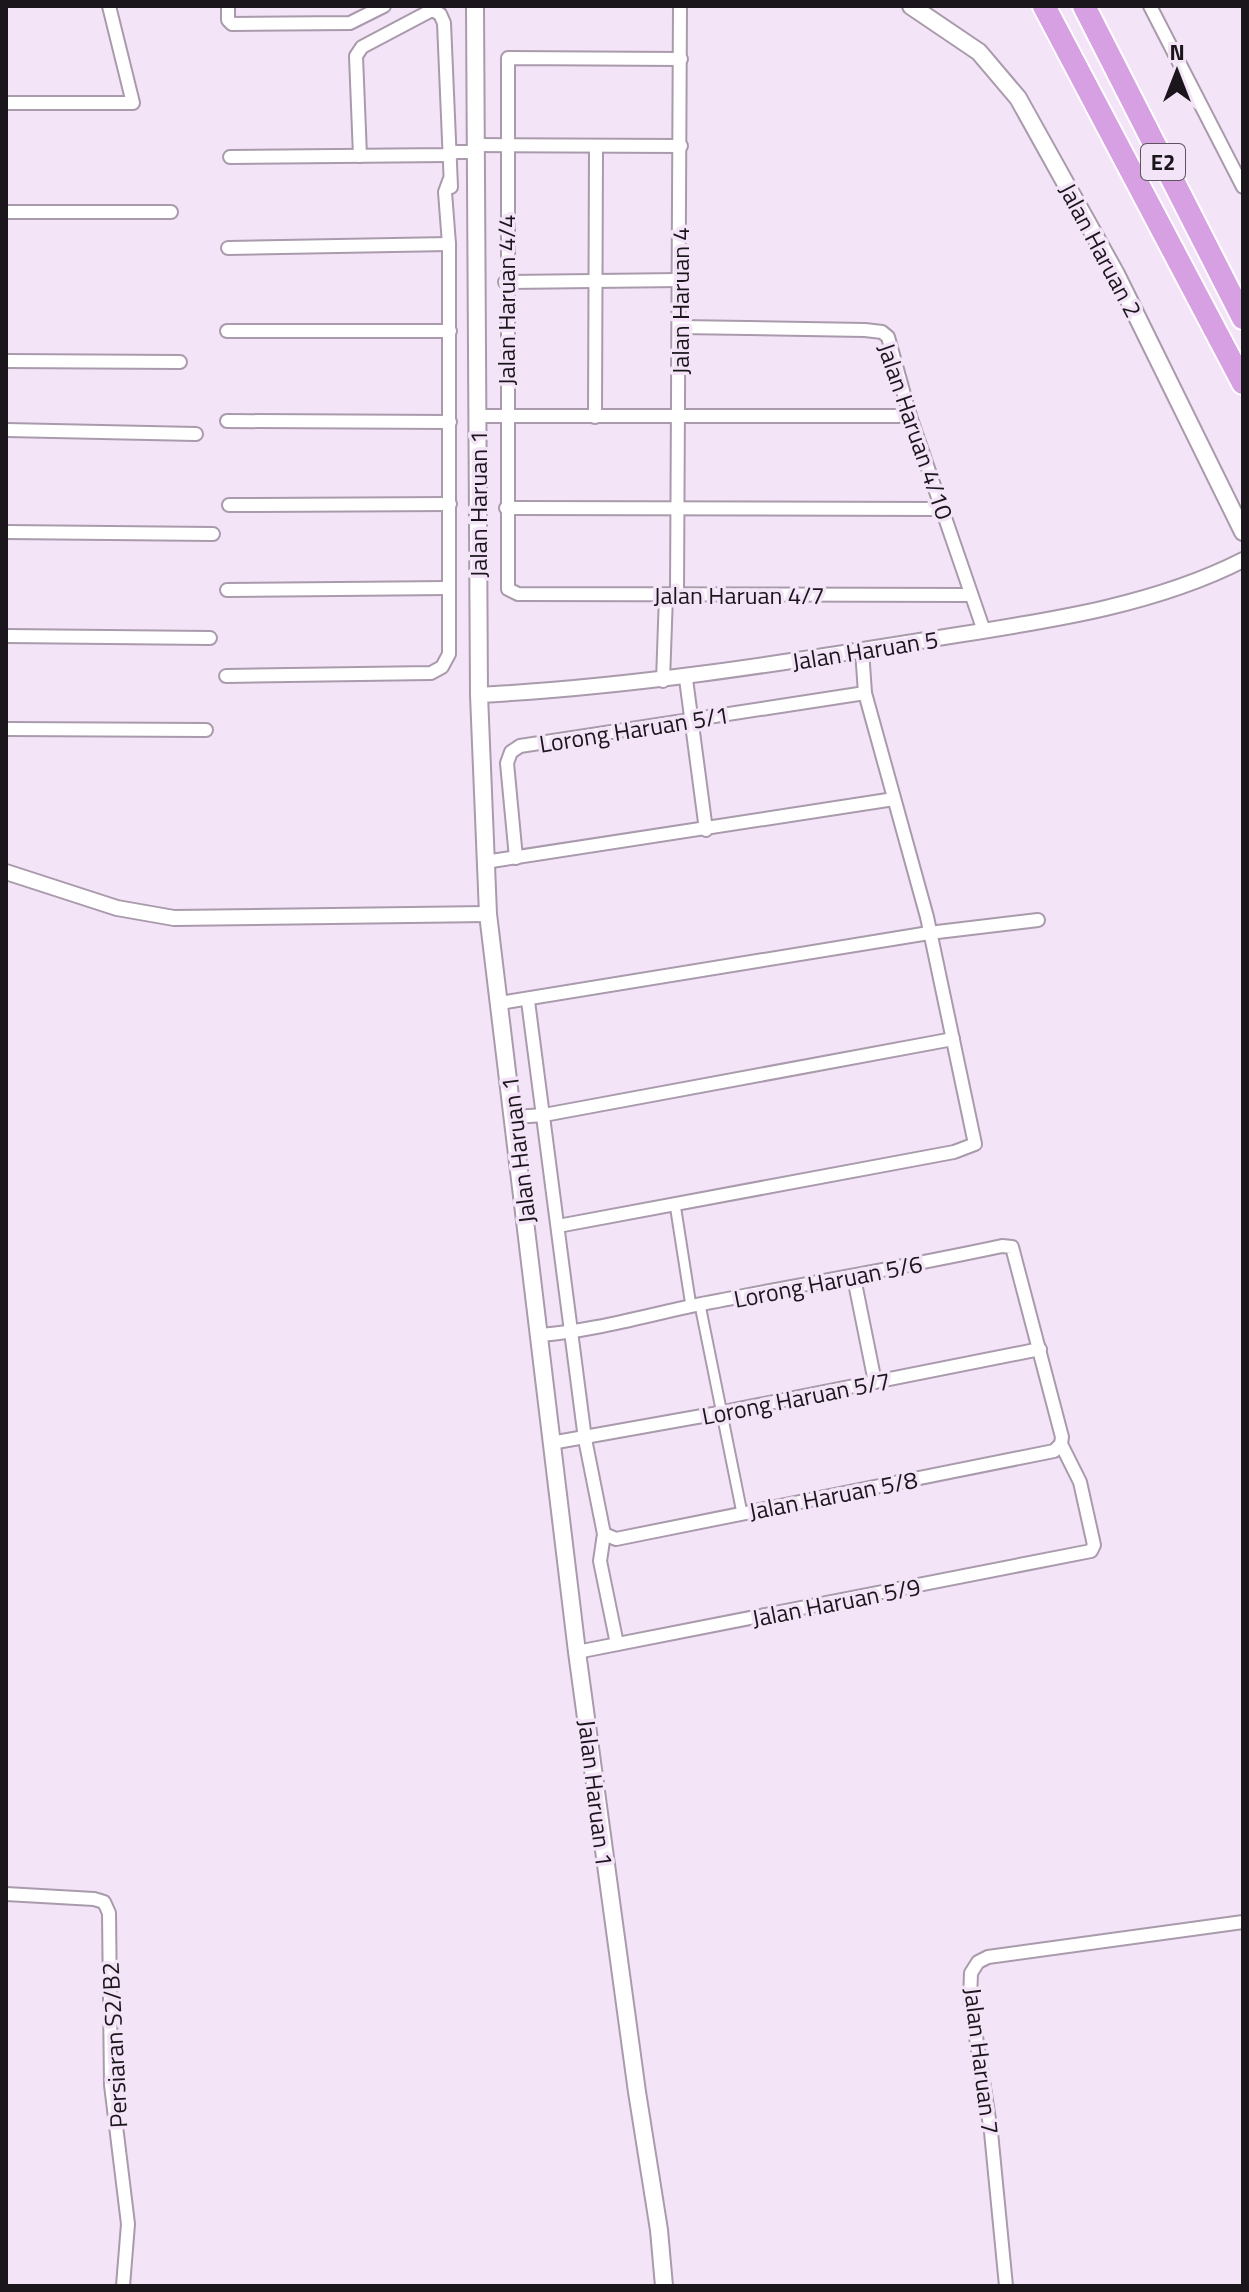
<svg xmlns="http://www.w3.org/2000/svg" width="1249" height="2292" viewBox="0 0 1249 2292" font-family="'Titillium Web',sans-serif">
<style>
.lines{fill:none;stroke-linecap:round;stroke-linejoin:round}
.pedestrian-casing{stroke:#a99aac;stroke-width:13}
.minor-casing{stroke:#a99aac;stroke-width:16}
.tertiary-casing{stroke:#a99aac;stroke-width:18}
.secondary-casing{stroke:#a99aac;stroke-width:20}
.motorway-casing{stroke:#fff;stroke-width:26}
.pedestrian{stroke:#fff;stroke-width:9}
.minor{stroke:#fff;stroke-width:12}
.tertiary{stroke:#fff;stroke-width:14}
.secondary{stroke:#fff;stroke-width:16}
.motorway{stroke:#d7a0e2;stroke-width:22}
.labels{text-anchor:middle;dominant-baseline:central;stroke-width:7;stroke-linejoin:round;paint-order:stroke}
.shield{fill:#f4e4f7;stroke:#5c545e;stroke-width:2}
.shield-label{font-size:22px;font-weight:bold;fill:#1b161c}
.street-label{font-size:24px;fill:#1b161c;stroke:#f4e4f7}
</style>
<rect width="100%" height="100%" fill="#f4e4f7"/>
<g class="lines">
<g class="pedestrian-casing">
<g id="pedestrian">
<polyline points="675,1204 691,1306"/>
<polyline points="700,1305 742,1513"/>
</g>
</g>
<g class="minor-casing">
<g id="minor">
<polyline points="228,6 228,20 232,24 350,23 384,6"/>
<polyline points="1150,6 1243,187"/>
<polyline points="681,59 508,58 508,589 518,594 971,595"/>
<polyline points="6,103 133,103 109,6"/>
<polyline points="476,145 681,146"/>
<polyline points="360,156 356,56 362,47 432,10 440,14 444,23 451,187"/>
<polyline points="230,157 449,155 456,152 476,152"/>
<polyline points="6,212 171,212"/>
<polyline points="228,248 449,244"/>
<polyline points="505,282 680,280"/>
<polyline points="680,327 865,330 882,332 888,337 910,416 984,631"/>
<polyline points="227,331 450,331"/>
<polyline points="6,361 180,362"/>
<polyline points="477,416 910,416"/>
<polyline points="595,417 596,147"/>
<polyline points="227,421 450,422"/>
<polyline points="6,430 196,434"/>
<polyline points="229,505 450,504"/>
<polyline points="506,508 942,509"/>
<polyline points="6,532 213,534"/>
<polyline points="227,590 449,588"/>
<polyline points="677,595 680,6"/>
<polyline points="6,636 210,638"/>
<polyline points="226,676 431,673 442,667 449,654 449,244 445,192 449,181"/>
<polyline points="686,679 706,830"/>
<polyline points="663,681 666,595"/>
<polyline points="6,729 206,730"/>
<polyline points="516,858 507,763 511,752 520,746 865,693"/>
<polyline points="485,862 894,799"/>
<polyline points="528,1001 585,1439 604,1534 600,1561 617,1644"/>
<polyline points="500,1003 929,933 1038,920"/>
<polyline points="515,1117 544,1115 953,1039"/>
<polyline points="558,1226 954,1152 975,1144 927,917 865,693 862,650"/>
<polyline points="854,1278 875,1382"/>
<path d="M540,1335C593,1331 644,1316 696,1305C798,1285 900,1268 1002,1246L1012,1247L1062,1437L1061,1444L1080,1482L1094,1545L1091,1551L577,1652"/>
<polyline points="551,1443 719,1413 1040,1349"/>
<polyline points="604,1534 616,1539 1054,1451 1061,1444"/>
<polyline points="6,1894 94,1899 104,1902 109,1913 111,2085 128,2224 123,2286"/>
<polyline points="1006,2286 991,2132 970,1999 971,1973 978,1962 988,1957 1243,1922"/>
</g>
</g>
<g class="tertiary-casing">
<g id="tertiary">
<path d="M479,695C630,687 777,664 926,640C1031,623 1147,609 1243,560"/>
<polyline points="6,872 117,908 174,918 488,914"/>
</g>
</g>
<g class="secondary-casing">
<g id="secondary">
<polyline points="475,6 479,695 488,914 577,1652 637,2092 659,2230 664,2286"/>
<polyline points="911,6 979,52 1018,98 1116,274 1243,532"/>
</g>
</g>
<g class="motorway-casing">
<g id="motorway">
<polyline points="1044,6 1243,383"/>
<polyline points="1084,6 1243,318"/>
</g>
</g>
<use href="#pedestrian" class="pedestrian"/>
<use href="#minor" class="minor"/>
<use href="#tertiary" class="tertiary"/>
<use href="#secondary" class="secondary"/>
<use href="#motorway" class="motorway"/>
</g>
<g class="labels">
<rect class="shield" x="1141" y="144" width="44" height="36" rx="6"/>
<g class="shield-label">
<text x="1163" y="162">E2</text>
</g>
<g class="street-label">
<text transform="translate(1101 250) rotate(62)">Jalan Haruan 2</text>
<text transform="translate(506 300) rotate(-90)">Jalan Haruan 4/4</text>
<text transform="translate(680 301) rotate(-90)">Jalan Haruan 4</text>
<text transform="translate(916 431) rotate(71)">Jalan Haruan 4/10</text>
<text transform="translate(478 504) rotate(-90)">Jalan Haruan 1</text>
<text x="739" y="595">Jalan Haruan 4/7</text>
<text transform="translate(865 650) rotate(-9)">Jalan Haruan 5</text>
<text transform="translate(634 729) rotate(-9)">Lorong Haruan 5/1</text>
<text transform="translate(518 1150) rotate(-97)">Jalan Haruan 1</text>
<text transform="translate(828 1281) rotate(-11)">Lorong Haruan 5/6</text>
<text transform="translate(796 1398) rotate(-11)">Lorong Haruan 5/7</text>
<text transform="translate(833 1495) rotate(-11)">Jalan Haruan 5/8</text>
<text transform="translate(836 1602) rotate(-11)">Jalan Haruan 5/9</text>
<text transform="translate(596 1793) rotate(83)">Jalan Haruan 1</text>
<text transform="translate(114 2045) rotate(-93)">Persiaran S2/B2</text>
<text transform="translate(982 2061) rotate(83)">Jalan Haruan 7</text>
</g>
</g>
<rect width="1249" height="2292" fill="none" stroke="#1b161c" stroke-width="16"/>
<g transform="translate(1177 72)" stroke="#f4e4f7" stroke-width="6" paint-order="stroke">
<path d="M0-6L14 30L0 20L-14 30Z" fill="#1b161c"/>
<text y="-12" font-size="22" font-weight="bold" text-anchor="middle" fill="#1b161c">N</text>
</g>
</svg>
